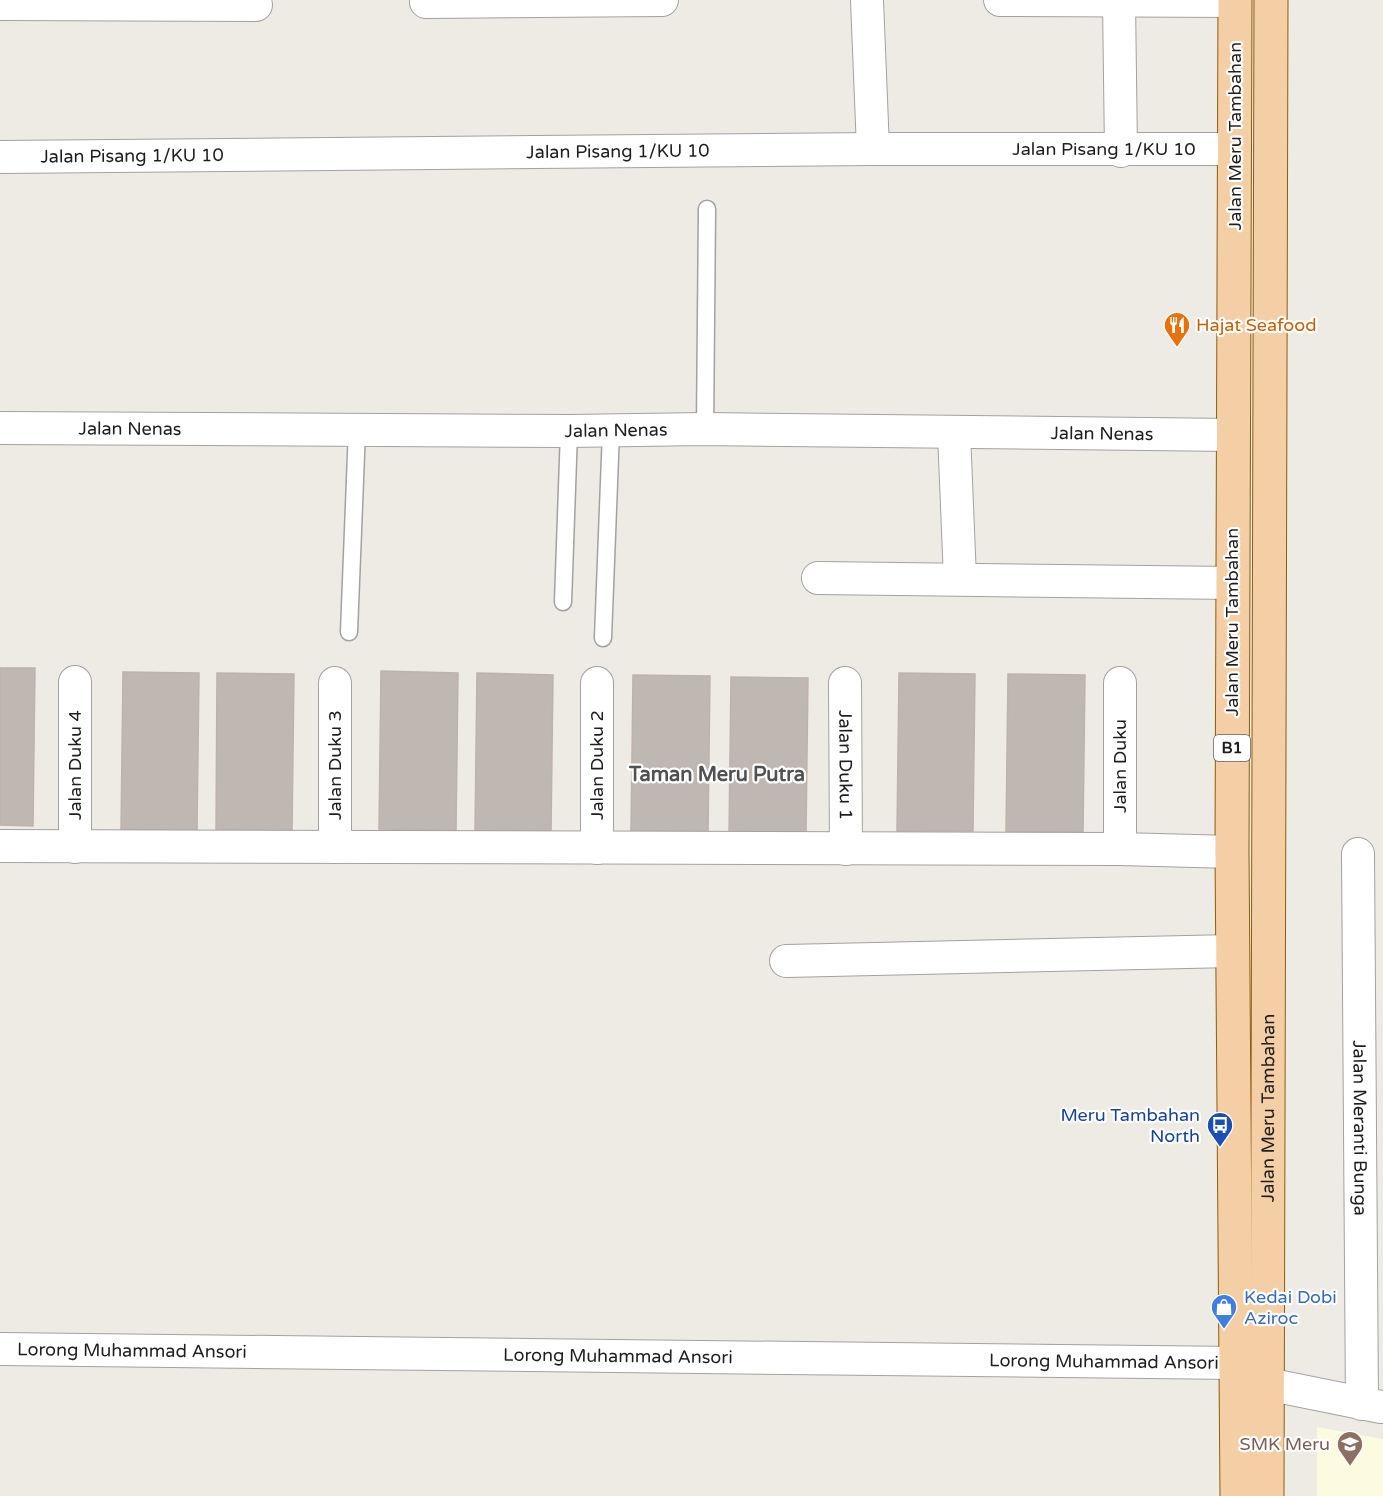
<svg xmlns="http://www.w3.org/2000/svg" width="1383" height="1496" viewBox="0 0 1383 1496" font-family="'Varela Round',sans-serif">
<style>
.education{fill:#fcfbe0}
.building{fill:#bfb7b2;stroke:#bfb2a9;stroke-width:1.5}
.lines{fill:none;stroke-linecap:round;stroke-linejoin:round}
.service-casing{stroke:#a2a2a2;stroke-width:19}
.minor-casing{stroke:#a2a2a2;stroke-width:34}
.primary-casing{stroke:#8c5d0d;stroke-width:35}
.service{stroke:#fff;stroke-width:16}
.minor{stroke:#fff;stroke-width:32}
.primary{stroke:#f4cfa5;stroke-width:33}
.labels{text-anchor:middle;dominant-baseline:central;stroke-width:4.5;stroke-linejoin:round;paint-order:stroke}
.shield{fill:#fff;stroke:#626262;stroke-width:1.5}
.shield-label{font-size:16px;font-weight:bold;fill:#1e1e1e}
.street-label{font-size:18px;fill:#1e1e1e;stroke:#fff}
.food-label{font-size:18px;fill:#c56008;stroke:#fff;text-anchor:start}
.transit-label{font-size:18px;fill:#164399;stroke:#fff;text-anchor:end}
.shop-label{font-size:18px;fill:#366cbe;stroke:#fff;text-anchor:start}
.education-label{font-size:18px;fill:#785e54;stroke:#fff;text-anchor:end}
.neighbourhood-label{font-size:20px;font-weight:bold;fill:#515151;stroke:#fff}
</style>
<rect width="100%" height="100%" fill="#eeebe5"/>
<polygon class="education" points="1317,1427 1383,1439 1383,1496 1317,1496"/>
<g class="building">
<polygon points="0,668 35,668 33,826 0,825"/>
<polygon points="381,671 458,673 456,830 379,829"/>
<polygon points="123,672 199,673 197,831 121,830"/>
<polygon points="217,673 294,674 292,831 216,830"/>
<polygon points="477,673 553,675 551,832 475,831"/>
<polygon points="899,673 975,674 973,831 897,831"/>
<polygon points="1008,674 1085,675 1083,832 1006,832"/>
<polygon points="633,675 710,676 708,834 631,833"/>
<polygon points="731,677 808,678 806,836 729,835"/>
</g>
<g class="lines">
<g class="service-casing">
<g id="service">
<polyline points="705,429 707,209"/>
<polyline points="563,602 569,431"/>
<polyline points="349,632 357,429"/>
<polyline points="603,638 611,431"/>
</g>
</g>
<g class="minor-casing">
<g id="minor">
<polyline points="867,0 873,149"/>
<polyline points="1000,0 1235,1"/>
<polyline points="426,2 662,0"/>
<polyline points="1119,2 1121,151"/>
<polyline points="0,4 256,5"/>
<path id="s1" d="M0,157L873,149H1235"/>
<path id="s2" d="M0,428L569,431L705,429L1233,435"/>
<polyline points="954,433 960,579"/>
<polyline points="818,578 1233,583"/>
<polyline points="75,682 75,847"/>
<polyline points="335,683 335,847"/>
<polyline points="597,683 597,848"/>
<path id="s3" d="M845,683L846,849"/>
<polyline points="0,846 1120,849 1232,852"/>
<polyline points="1120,849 1120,683"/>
<path id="s4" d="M1358,854L1362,1404"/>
<polyline points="786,961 1233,951"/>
<path id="s5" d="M0,1349L1237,1363"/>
<polyline points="1267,1384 1381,1407"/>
</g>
</g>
<g class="primary-casing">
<g id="primary">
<polyline points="1235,0 1232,852 1237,1496"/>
<path id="s6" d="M1267,1496L1271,0"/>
</g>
</g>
<use href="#service" class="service"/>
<use href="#minor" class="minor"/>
<use href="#primary" class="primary"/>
</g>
<defs>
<g id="restaurant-pin" transform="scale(1.35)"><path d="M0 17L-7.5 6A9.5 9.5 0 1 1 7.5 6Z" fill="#e8710a" stroke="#fff"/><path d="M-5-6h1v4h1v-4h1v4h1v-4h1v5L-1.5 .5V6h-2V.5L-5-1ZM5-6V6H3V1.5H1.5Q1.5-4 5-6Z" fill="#fff"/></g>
<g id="bus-pin" transform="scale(1.35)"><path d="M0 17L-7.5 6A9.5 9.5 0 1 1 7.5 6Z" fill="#1a4fb4" stroke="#fff"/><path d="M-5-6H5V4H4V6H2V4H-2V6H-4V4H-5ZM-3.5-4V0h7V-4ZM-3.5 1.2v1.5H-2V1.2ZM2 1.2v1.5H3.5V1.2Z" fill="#fff"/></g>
<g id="shop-pin" transform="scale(1.35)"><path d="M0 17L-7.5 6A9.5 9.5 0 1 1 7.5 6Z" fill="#3f7fe0" stroke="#fff"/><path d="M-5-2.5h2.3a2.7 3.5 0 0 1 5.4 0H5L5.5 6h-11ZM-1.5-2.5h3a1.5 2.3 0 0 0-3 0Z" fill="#fff"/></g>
<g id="school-pin" transform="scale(1.35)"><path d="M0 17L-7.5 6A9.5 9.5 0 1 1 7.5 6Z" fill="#8d6e63" stroke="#fff"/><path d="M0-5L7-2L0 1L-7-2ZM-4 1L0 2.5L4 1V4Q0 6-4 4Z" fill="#fff"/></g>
</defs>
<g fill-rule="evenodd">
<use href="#restaurant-pin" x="1177" y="325"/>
<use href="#bus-pin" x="1220" y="1125"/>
<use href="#shop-pin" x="1224" y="1307"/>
<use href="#school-pin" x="1350" y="1444"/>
</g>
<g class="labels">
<rect class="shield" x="1214" y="735" width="36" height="26" rx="4.5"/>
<g class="shield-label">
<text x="1232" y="748">B1</text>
</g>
<g class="street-label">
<text transform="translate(1235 136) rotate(-90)">Jalan Meru Tambahan</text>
<text stroke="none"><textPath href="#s1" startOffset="1104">Jalan Pisang 1/KU 10</textPath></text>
<text stroke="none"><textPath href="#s1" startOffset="618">Jalan Pisang 1/KU 10</textPath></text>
<text stroke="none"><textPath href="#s1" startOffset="132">Jalan Pisang 1/KU 10</textPath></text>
<text stroke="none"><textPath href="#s2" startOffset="130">Jalan Nenas</textPath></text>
<text stroke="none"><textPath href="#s2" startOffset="616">Jalan Nenas</textPath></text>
<text stroke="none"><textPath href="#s2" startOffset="1102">Jalan Nenas</textPath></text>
<text transform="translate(1232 622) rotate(-90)">Jalan Meru Tambahan</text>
<text transform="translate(75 765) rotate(-90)">Jalan Duku 4</text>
<text transform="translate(335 765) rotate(-90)">Jalan Duku 3</text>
<text transform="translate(597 765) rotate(-90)">Jalan Duku 2</text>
<text stroke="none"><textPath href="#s3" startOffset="82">Jalan Duku 1</textPath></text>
<text transform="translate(1120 766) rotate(-90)">Jalan Duku</text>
<text stroke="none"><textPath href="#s6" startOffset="388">Jalan Meru Tambahan</textPath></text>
<text stroke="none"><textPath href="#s4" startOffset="274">Jalan Meranti Bunga</textPath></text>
<text stroke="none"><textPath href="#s5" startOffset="132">Lorong Muhammad Ansori</textPath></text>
<text stroke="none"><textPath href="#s5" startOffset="618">Lorong Muhammad Ansori</textPath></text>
<text stroke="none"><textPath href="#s5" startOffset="1104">Lorong Muhammad Ansori</textPath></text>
</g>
<g class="food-label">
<text x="1196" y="325">Hajat Seafood</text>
</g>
<g class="transit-label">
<text x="1200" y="1115">Meru Tambahan<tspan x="1200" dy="21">North</tspan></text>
</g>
<g class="shop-label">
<text x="1244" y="1297">Kedai Dobi<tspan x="1244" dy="21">Aziroc</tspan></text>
</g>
<g class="education-label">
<text x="1330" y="1444">SMK Meru</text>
</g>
<g class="neighbourhood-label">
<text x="717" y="775">Taman Meru Putra</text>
</g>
</g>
</svg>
